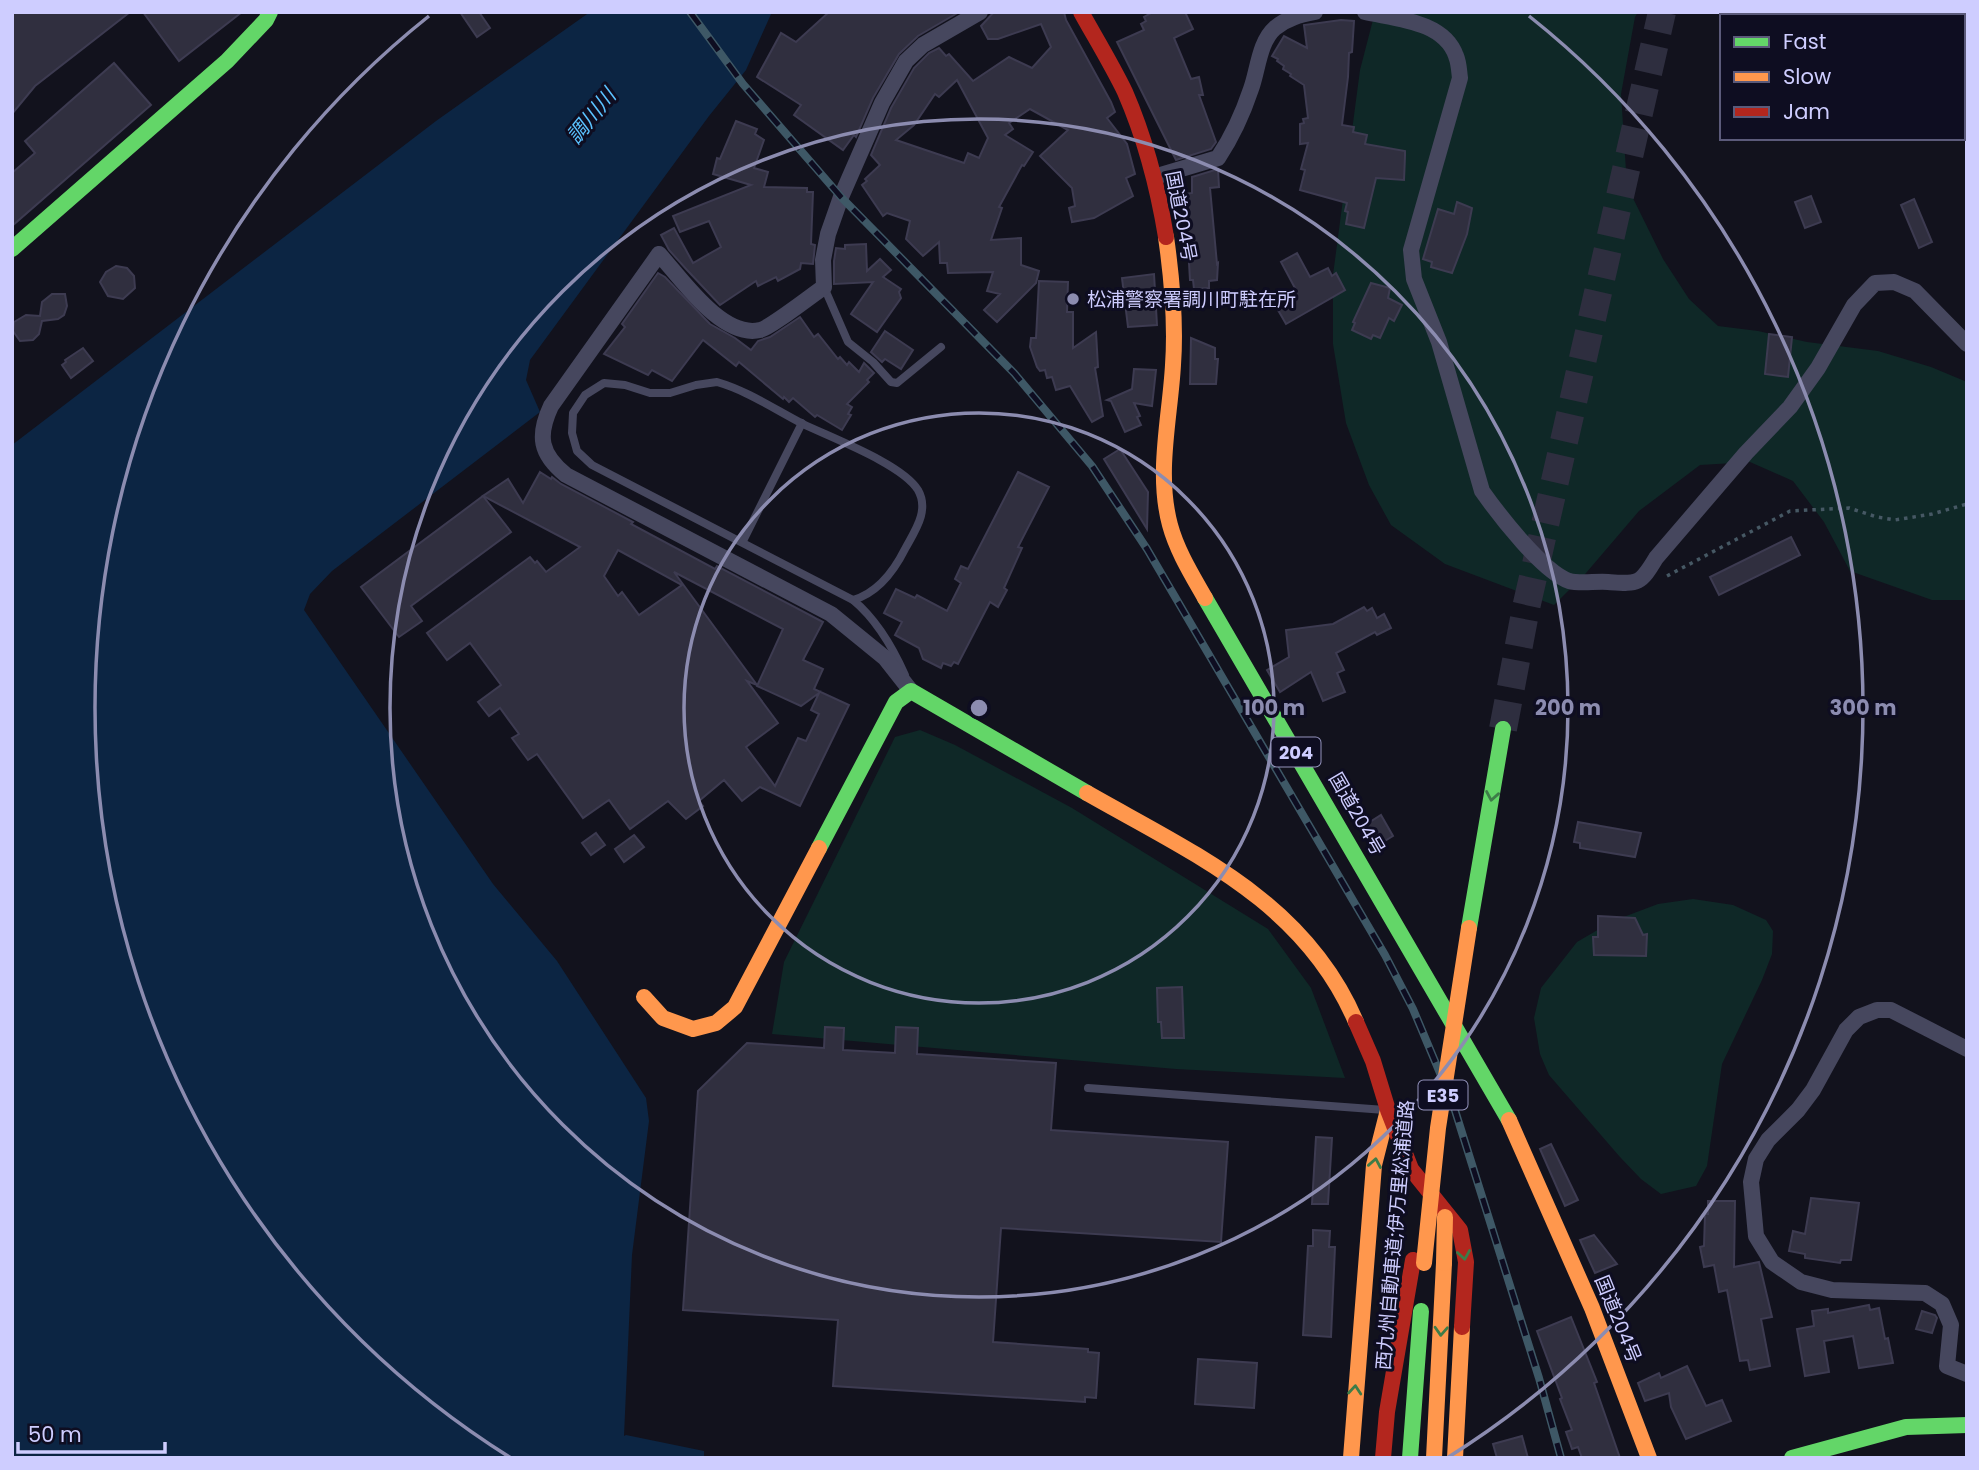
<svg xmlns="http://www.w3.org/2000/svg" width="1979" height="1470" viewBox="0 0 1979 1470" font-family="Poppins,'Noto Sans JP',sans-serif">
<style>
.green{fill:#0f2827}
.water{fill:#0c2543}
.building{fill:#302f3f;stroke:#3d3b51;stroke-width:2;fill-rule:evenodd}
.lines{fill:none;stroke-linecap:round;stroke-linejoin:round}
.highway-tunnel{stroke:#2e2e3f;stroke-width:28;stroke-dasharray:28 14;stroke-linecap:butt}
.path{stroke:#465864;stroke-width:3.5;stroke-dasharray:3.5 5;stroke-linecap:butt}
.lane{stroke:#46475e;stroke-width:8}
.street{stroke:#46475e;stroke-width:16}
.fast{stroke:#63d668;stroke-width:16}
.slow{stroke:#ff974d;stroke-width:16}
.jam{stroke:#b3261e;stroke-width:16}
.rail-casing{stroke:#3e5866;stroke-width:8}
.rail{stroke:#0e0d21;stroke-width:5;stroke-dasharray:16;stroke-linecap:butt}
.slow-bridge{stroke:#ff974d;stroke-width:16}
.oneway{stroke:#3d7c48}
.ring{fill:none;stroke:#8c8cb0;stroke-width:3.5}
.poi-dot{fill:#8c8cb0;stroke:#0e0d21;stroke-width:2.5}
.labels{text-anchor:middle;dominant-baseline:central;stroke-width:6;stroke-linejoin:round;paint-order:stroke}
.shield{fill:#0e0d21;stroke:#9493bc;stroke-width:2}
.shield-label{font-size:18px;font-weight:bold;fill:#cecdff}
.street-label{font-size:19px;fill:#cecdff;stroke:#0e0d21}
.poi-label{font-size:19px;fill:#cecdff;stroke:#0e0d21;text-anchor:start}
.water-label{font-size:21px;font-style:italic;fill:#5bc2ff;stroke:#0e0d21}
.centre{fill:#8c8cb0;stroke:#0e0d21;stroke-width:3.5}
.ring-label{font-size:21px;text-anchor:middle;font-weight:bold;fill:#8c8cb0;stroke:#0e0d21;stroke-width:6;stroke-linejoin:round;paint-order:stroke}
</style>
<rect width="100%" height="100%" fill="#12121d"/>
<g class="green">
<polygon points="1375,12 1638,12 1635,17 1621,94 1627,186 1663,259 1689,299 1718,326 1758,331 1807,342 1878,351 1931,367 1967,382 1967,600 1932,600 1850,571 1824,522 1793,481 1750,462 1700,465 1639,511 1586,573 1554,605 1445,564 1391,525 1369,485 1346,423 1333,344 1333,275 1360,70"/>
<polygon points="920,730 955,745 1072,808 1268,929 1311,988 1345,1078 1176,1069 772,1034 784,962 895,737"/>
<polygon points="1693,899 1733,905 1766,920 1773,931 1772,954 1762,980 1722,1064 1707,1166 1696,1186 1661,1194 1641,1179 1620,1157 1549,1075 1540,1054 1534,1018 1541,988 1577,942 1613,921 1658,904"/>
</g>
<polygon class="water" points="590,12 772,12 746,70 709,116 530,360 526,380 540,412 332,571 310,594 304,610 493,884 557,961 646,1098 649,1121 632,1255 624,1436 626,1435 704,1451 704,1458 12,1458 12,445 436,121"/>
<g class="building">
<polygon points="12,12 130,12 35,86 12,114"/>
<polygon points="143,12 242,12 179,61"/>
<polygon points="460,12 479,12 490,28 477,37"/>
<polygon points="829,12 959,12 918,36 899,54 873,98 856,137 854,135 843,150 794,115 801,105 757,77 781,33 796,42"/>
<path d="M994,12H1064L1066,20L1111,102L1115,112L1107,118L1127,144L1135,174L1126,178L1133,196L1094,218L1072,222L1069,208L1075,206L1072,188L1040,156L1068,130L1030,109L1009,123L1013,129L1005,135L1033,152L1024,166L1022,165L999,207L1002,208L991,240L1021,238V265L1039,271L1036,283L997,322L984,310L1000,294L987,291L993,272L948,273L947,263H940L939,242L923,256L906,239L910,221L887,213L883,216L862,185L867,181L865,179L880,165L871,155L891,108L914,68L929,53L939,48L946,56L949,54L973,81L1009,57L1032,68L1051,47L1041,24L998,39H988L981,26ZM957,80L988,138L979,158L968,153L964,163L896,140L914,125L935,94L939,97Z"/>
<polygon points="1153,12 1185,12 1193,29 1174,38 1191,79 1199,77 1203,95 1199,95 1216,142 1211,149 1176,160 1117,42 1144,30 1141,24 1146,21 1144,17"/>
<polygon points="1341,20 1354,21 1352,52 1349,53 1348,77 1342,125 1354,127 1353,132 1367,135 1365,144 1405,151 1405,156 1404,180 1376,178 1364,228 1346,224 1348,212 1345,211 1347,203 1300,190 1305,170 1301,169 1308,143 1300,144 1300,124 1304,123 1303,119 1308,118 1304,85 1290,76 1291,74 1283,69 1284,66 1277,61 1278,59 1272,56 1284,36 1307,48 1304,25"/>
<polygon points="114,63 151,105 12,226 12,173 35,153 25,141"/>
<polygon points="736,121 757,129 755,134 764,140 754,168 768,172 764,187 807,188 807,192 813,192 811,244 815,245 813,264 801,263 800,269 778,281 776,277 758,286 756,281 720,305 687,270 669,250 661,235 674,228 693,263 721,247 709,221 680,232 673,216 751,185 713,174 717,158 720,159"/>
<polygon points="1218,169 1219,187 1210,188 1217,264 1218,263 1217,280 1209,281 1209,288 1194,289 1193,280 1190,280 1185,194 1192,193 1192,177"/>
<polygon points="1811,196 1821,222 1805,228 1795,202"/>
<polygon points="1914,199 1932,242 1919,248 1901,205"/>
<polygon points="1457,202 1472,208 1467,234 1452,273 1431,267 1432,262 1423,259 1438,209 1454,214"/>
<polygon points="866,244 867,271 880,259 891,270 883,277 901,289 899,292 901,298 877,332 851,314 873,282 834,284 834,261 836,248 845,249 845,245"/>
<polygon points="1297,253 1310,277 1328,268 1332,276 1336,273 1345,290 1286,324 1274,303 1296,290 1281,262"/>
<polygon points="116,266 127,268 134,276 135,288 123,299 108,296 100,282 106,272"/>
<polygon points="658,273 665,277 710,324 735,338 751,350 758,341 770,337 800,317 814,337 818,334 838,359 840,357 847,365 849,362 859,372 864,363 874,373 867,380 869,382 847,404 852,407 848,414 851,415 842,430 817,415 815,417 793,398 789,402 784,397 783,399 739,362 736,366 703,340 672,381 652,370 648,375 604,354 625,327 622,324"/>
<polygon points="1154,274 1157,325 1128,327 1122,278"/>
<polygon points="1039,281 1068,282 1067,312 1073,312 1073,348 1096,332 1098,367 1095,368 1103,416 1092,422 1070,386 1056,390 1052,377 1047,378 1045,370 1040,371 1037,367 1030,347 1031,338 1036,338"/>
<polygon points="1371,283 1390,288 1388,298 1402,305 1394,321 1389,318 1380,338 1373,335 1371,339 1352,330 1355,323 1353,322"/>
<polygon points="52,294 65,294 67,306 64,315 58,319 42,321 39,334 33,340 20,341 13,331 14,322 26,315 40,316 42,302"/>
<polygon points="885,331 913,350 901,369 885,359 882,362 871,352"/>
<polygon points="1769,334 1792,337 1788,377 1765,374"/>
<polygon points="1191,338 1215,348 1215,359 1218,359 1216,384 1190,384"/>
<polygon points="83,348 93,361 71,378 62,365 66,362 65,360"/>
<polygon points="1134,369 1156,370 1152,406 1134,403 1140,416 1137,417 1141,425 1125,432 1111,401 1107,400 1132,389"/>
<polygon points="1120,449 1148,492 1147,529 1104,459"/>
<path d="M540,472L551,479L552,477L561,484L633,522L631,524L715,569L717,566L823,622L803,660L823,669L814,689L849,705L800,806L760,787L742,801L724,780L699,801L703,806L686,819L668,801L630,829L609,800L583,818L537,754L528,760L512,738L519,734L500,708L489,716L478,702L501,685L470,643L447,660L427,633L530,557L535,563L537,561L546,572L580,547L483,496L508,479L523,503ZM618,550L682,585L639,615L622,592L618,596L604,576ZM674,572L783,629L757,686L801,706L819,693L811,710L819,714L806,741L798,738L775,786L746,747L778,723L747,681L757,685Z"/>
<polygon points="1018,472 1049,487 1018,547 1022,548 1004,588 1007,590 998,607 990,602 958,664 954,662 951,666 943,663 941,668 923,659 919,648 895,635 902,622 884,613 896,589 915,598 917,595 947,611 961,583 955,579 961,566 968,569"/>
<polygon points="483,496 511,532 411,606 422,621 399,637 361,587"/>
<polygon points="1791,537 1800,555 1719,595 1710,577"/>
<polygon points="1364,607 1367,611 1372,608 1377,618 1384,614 1391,628 1377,635 1375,632 1336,653 1344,670 1337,673 1345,692 1323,701 1311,672 1280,692 1267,670 1289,657 1286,630 1333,624"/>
<polygon points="1381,815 1393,836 1375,847 1362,827"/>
<polygon points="1578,822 1641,833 1635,857 1580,848 1580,843 1574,842"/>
<polygon points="596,833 605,845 591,855 582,843"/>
<polygon points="634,835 644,847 624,862 615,849"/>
<polygon points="1598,916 1635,918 1643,935 1647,934 1646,956 1594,955 1593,937 1598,937"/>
<polygon points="1182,987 1184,1038 1162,1038 1161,1022 1158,1022 1157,988"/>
<polygon points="825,1027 844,1028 843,1050 895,1053 896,1027 918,1028 917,1054 1056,1063 1051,1130 1228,1142 1221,1242 1001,1228 993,1342 1088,1349 1088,1352 1099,1353 1096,1398 1085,1397 1085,1402 833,1386 838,1320 683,1310 698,1091 747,1043 824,1048"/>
<polygon points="1316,1137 1332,1138 1328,1204 1312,1204"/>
<polygon points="1551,1144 1578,1200 1565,1206 1540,1149"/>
<polygon points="1811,1198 1859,1203 1851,1260 1841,1260 1840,1263 1805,1258 1805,1254 1789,1251 1793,1231 1805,1234"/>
<polygon points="1708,1201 1735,1201 1734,1267 1759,1262 1772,1317 1761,1319 1770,1366 1750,1370 1748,1360 1740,1361 1727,1290 1719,1292 1714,1265 1704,1267 1700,1247 1704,1246 1705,1214 1708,1214"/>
<polygon points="1313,1230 1330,1231 1329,1247 1335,1247 1331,1337 1303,1335 1308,1246 1313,1246"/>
<polygon points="1594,1235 1617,1264 1595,1273 1580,1240"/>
<polygon points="1869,1305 1870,1310 1879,1308 1885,1339 1888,1338 1893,1363 1859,1368 1853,1336 1824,1341 1829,1372 1805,1376 1797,1329 1814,1326 1812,1311 1828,1309 1828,1313"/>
<polygon points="1922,1311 1935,1315 1937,1318 1932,1333 1916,1329"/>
<polygon points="1571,1317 1597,1382 1594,1383 1620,1458 1582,1458 1578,1447 1572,1449 1566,1432 1572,1430 1560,1399 1562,1398 1537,1331"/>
<polygon points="1198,1359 1257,1363 1254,1408 1195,1404"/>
<polygon points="1687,1366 1706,1406 1722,1400 1731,1421 1686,1439 1671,1407 1669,1393 1645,1401 1638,1383 1659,1373 1661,1378"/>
<polygon points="1522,1436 1528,1458 1497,1458 1493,1444"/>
</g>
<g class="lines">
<polyline class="highway-tunnel" points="1503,729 1526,608 1662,12"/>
<polyline class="path" points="1667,576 1790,511 1849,508 1877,517 1895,520 1932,514 1967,504"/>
<g class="lane">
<polyline points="824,287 848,342 873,362 891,382 897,383 941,347"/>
<path d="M717,382C748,391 774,409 803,424C832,438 902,464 918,490C930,511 914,532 905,549C894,571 877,593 853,600L592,465L577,451L572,433L573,413L585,395L604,383L625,385L650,393H670L696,385Z"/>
<polyline points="743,541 802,423"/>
<path d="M853,600C876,619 893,648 905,675"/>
<polyline points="1088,1088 1385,1110"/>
</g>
<g class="street">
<path d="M1365,12C1396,19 1444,21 1456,56C1459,63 1459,71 1460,78L1411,250L1414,279L1439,342L1482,491C1499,515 1543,572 1569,581C1580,584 1596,581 1608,582C1638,584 1640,585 1656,558L1746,453L1790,407L1818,368L1854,305L1875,283L1894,282L1915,291L1967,344"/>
<path d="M1154,177L1218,158C1232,137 1243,113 1251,89C1258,70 1259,42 1275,28C1287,18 1300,15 1315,12"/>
<path d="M911,691L885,658L831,614L566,475C540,454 537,436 551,406L659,254C681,278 722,339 760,330C770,328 812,295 824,287L823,260L828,234L841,197L882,103L906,61L923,45L980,12"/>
<polyline points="1967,1049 1891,1010 1877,1010 1859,1017 1846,1030 1813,1090 1798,1110 1768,1140 1756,1159 1751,1182 1756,1236 1772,1262 1801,1282 1832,1290 1925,1293 1942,1304 1951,1325 1947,1366 1967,1374"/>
</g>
<g class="fast">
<polyline points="12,249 227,61 266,20 270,12"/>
<polyline points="1205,598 1509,1120"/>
<polyline points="819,848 896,702 911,691 1087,793"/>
<polyline points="1469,928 1503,729"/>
<polyline points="1410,1458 1421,1311"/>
<polyline points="1792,1458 1906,1427 1967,1425"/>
</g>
<g class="slow">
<path d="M1166,237C1172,279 1176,323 1173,365C1170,418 1156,473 1170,525C1177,551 1192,575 1205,598"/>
<path d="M1087,793C1194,854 1305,902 1356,1022"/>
<polyline points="644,997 663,1018 693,1029 716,1023 735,1007 819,848"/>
<polyline points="1509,1120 1592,1308 1649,1458"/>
<polyline points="1351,1458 1374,1165 1388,1110"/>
<polyline points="1434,1458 1444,1263"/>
<polyline points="1455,1458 1462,1327"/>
</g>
<g class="jam">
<path d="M1081,12C1096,39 1112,65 1125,92C1145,138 1158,188 1166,237"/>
<polyline points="1356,1022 1373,1061 1388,1110 1411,1169 1460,1230 1466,1262 1462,1327"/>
<polyline points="1383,1458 1387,1412 1413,1260"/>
</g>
<g class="rail-casing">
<polyline id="rail" points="690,12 743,84 841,197 1014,373 1092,466 1147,549 1385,955 1413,1009 1453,1104 1539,1378 1561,1458"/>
</g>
<use href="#rail" class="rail"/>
<g class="slow-bridge">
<polyline points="1424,1263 1438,1128 1469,928"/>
<polyline points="1444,1263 1445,1217"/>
</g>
</g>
<defs><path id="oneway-chevron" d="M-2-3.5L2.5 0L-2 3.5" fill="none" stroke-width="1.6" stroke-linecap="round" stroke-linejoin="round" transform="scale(1.75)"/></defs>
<g class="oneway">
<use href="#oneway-chevron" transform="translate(1492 796) rotate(100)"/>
<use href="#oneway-chevron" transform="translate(1375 1163) rotate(-80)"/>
<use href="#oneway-chevron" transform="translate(1464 1255) rotate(81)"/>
<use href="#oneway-chevron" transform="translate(1441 1331) rotate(93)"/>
<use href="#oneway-chevron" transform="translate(1355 1390) rotate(-85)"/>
</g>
<g class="ring">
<circle cx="979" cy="708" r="295"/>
<circle cx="979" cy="708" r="589"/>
<path d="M511 1458A884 884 0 0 1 429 16M1529 16A884 884 0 0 1 1447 1458"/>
</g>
<circle class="poi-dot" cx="1073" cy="299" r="7"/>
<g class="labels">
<g class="shield">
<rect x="1271.5" y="737.5" width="49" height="29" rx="5"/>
<rect x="1418.5" y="1080.5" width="49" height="29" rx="5"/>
</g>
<g class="shield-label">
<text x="1296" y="752">204</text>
<text x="1443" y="1095">E35</text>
</g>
<g class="street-label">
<text transform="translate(1181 216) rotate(79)">国道204号</text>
<text transform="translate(1357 814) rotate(60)">国道204号</text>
<text transform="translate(1395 1235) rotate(-85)">西九州自動車道;伊万里松浦道路</text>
<text transform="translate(1618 1319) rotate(68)">国道204号</text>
</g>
<g class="poi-label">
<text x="1087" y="299">松浦警察署調川町駐在所</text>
</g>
<g class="water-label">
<text transform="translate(591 116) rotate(-51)">調川川</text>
</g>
</g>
<circle cx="979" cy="708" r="10" class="centre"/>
<g class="ring-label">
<text x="1274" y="715">100 m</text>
<text x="1568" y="715">200 m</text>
<text x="1863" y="715">300 m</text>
</g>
<rect width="1979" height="1470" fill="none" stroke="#cecdff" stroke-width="28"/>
<rect x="1720" y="14" width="245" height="126" fill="#0e0d21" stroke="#5b5a7a" stroke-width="2"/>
<rect x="1734" y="37" width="35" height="10" fill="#63d668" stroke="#5b5a7a" stroke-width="2"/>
<text x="1783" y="49" font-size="21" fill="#cecdff">Fast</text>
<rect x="1734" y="72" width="35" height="10" fill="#ff974d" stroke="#5b5a7a" stroke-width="2"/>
<text x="1783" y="84" font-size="21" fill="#cecdff">Slow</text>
<rect x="1734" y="107" width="35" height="10" fill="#b3261e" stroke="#5b5a7a" stroke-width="2"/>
<text x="1783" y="119" font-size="21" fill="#cecdff">Jam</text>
<path d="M18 1442v10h147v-10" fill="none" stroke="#cecdff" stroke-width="3.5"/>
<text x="28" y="1442" font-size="21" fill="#cecdff" stroke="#0e0d21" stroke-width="5" paint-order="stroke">50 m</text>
</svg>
